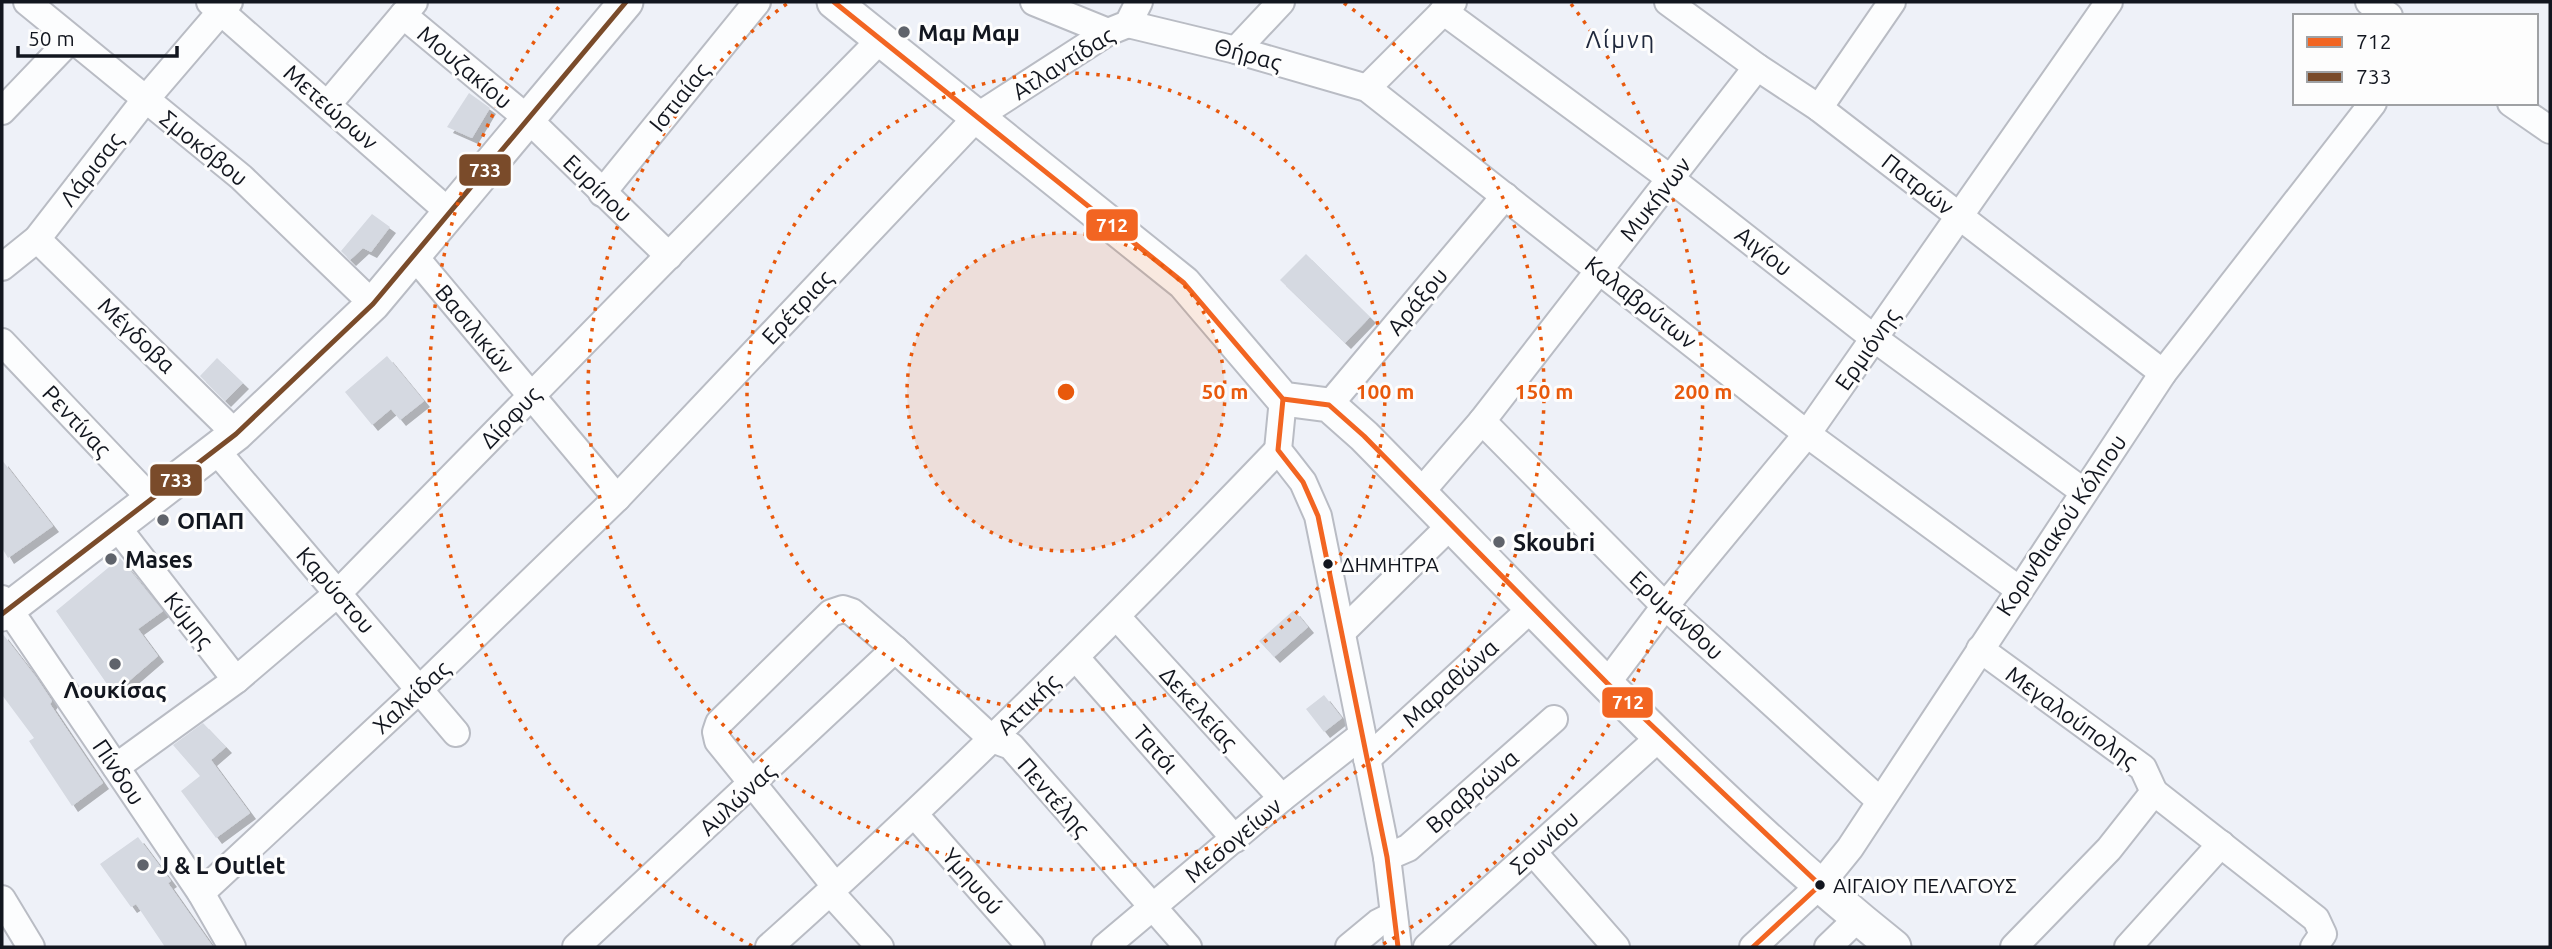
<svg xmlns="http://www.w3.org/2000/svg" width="2552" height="949" viewBox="0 0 2552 949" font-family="Ubuntu,sans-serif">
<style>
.building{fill:#d5d9e1;filter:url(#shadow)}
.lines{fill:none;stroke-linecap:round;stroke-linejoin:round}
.minor-casing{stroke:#b9bcc4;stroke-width:30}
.major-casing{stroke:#b9bcc4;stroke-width:37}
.minor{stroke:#fcfdfe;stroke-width:26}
.major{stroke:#fcfdfe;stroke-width:33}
.bus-1-casing{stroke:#fdfdfd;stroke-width:10}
.bus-2-casing{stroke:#fdfdfd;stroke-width:10}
.bus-1{stroke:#f26522;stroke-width:5}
.bus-2{stroke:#7a4b2a;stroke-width:5}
.ring{fill:none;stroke:#e8590c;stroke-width:3.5;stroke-dasharray:3.5 7}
.poi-dot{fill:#5f636b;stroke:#fdfdfd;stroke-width:2.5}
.bus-dot{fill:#12161f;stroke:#fdfdfd;stroke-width:2.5}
.labels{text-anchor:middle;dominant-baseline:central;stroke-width:6;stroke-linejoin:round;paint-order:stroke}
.bus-label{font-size:21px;fill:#12161f;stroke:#fdfdfd;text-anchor:start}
.poi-label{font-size:23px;font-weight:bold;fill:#12161f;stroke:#fdfdfd;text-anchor:start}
.street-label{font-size:23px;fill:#12161f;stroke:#fdfdfd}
.neighbourhood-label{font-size:24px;letter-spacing:2px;fill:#20293d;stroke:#fdfdfd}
.centre{fill:#e8590c;stroke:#fdfdfd;stroke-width:3.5}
.ring-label{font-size:21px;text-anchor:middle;font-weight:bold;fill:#e8590c;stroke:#fdfdfd;stroke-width:6;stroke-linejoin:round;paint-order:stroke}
.line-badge{stroke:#fdfdfd;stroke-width:2.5}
.badge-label{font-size:19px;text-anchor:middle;font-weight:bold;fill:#fff}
</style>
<defs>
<filter id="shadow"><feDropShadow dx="6" dy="6" stdDeviation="0" flood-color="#0004"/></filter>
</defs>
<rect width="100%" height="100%" fill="#eef1f8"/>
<g class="building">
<polygon points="469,93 490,108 472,138 447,127"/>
<polygon points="372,214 390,227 371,252 363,248 350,260 341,251"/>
<polygon points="1306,254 1370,317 1345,343 1280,280"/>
<polygon points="387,356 424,401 400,420 391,409 372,425 345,392"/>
<polygon points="217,358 243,383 225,401 200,376"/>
<polygon points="2,460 53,526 8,558 2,548"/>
<polygon points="120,558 163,611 138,629 158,656 114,694 56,611"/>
<polygon points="1294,610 1308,627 1274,657 1259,641"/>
<polygon points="2,633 36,677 52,701 50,704 103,783 72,806 29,741 34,738 2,695"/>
<polygon points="1324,695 1342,718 1324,732 1306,709"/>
<polygon points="203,723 226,747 211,760 250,813 216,838 181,791 200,776 173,745"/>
<polygon points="138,837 171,881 168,883 213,947 165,947 136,904 131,907 100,864"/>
</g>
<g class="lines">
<g class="minor-casing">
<g id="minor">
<polyline points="27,2 241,177 373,304"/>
<polyline points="210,2 450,213"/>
<polyline points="1034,2 1108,32"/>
<polyline points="1668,2 1757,67 1819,108 2163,373"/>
<polyline points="2369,2 2389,16"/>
<polyline points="1443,11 1671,179 1875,339 2084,492"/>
<polyline points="403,15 528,119 669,256"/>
<polyline points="1128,24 1236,50 1367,88 1807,434 2018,589"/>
<polyline points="1236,50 1281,2"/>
<polyline points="1367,88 1453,2"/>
<polyline points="2511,103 2550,130"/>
<polyline points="328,104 414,2"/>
<polyline points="1819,108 1892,2"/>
<polyline points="2,111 71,39"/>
<polyline points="602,193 757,2"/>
<polyline points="37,239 236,434"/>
<polyline points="415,257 617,498"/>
<polyline points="2,267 37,239 145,100 229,2"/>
<polyline points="2,342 152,500"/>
<polyline points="1283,399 1278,450 1303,482 1318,516 1387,857 1398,947"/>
<polyline points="1329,405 1505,196"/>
<polyline points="1482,421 1665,606 1880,801"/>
<polyline points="215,449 456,733"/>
<polyline points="1420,493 1482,421 1757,67"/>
<polyline points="117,527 236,680"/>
<polyline points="2,599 201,893 232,947"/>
<polyline points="1117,617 1282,798"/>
<polyline points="1343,631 1451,525"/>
<polyline points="1980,649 2143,768 2154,792"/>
<polyline points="1076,658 1235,839"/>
<polyline points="1607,683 1665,606 1807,434 2109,2"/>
<polyline points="1367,759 1533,607"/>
<polyline points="116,767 236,680 338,593 881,39"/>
<polyline points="2154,792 2316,919 2323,934 2314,947"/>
<polyline points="915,815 1031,947"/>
<polyline points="1533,852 1616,947"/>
<polyline points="1387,857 1408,848 1554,719"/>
<polyline points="836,887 718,741 716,732 719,723 831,613 843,609 852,612 895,649 992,739 1011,746 1188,947"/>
<polyline points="830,892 880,947"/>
<polyline points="201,893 421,688 617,498 978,116 1108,32 1128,24 1139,2"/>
<polyline points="2,899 31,947"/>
<polyline points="576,947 895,649"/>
<path d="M769,947C946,789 1114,621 1278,450"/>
<polyline points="1105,947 1282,798 1362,735"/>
<polyline points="1349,947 1378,923 1394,915"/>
<polyline points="1427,947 1661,736"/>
<polyline points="1753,947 1820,885 1850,848 2163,373 2373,103"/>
<polyline points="1828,947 1858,918"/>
<polyline points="2014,947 2109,849 2154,792"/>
<polyline points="2128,947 2221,844"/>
</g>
</g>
<g class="major-casing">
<g id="major">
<path d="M834,2L1184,283L1283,399L1329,405L1364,436C1536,610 1703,794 1894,947"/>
<polyline points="2,614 236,434 373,304 626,2"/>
</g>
</g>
<use href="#minor" class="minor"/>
<use href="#major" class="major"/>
<g class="bus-1-casing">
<g id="bus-1">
<polyline points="834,2 1184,283 1283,399 1329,405 1364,436 1607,683 1820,885 1753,947"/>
<polyline points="1283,399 1278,450 1303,482 1318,516 1387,857 1398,947"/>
</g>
</g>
<g class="bus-2-casing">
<polyline id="bus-2" points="2,614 236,434 373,304 626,2"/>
</g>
<use href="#bus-1" class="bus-1"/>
<use href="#bus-2" class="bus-2"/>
</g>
<circle cx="1066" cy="392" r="159" fill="#e8590c" fill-opacity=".12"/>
<g class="ring">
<circle cx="1066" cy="392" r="159"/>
<circle cx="1066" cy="392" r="319"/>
<path d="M1344 3A478 478 0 1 1 788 3"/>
<path d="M752 946A637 637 0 0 1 561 4M1571 4A637 637 0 0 1 1380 946"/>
</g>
<g class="poi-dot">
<circle cx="904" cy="32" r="7"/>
<circle cx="163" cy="520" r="7"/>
<circle cx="1499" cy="542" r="7"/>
<circle cx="111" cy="559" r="7"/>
<circle cx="115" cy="664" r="7"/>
<circle cx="143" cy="865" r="7"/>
</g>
<g class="bus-dot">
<circle cx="1328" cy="564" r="6"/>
<circle cx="1820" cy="885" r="6"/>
</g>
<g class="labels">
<g class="bus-label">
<text x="1341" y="564">ΔΗΜΗΤΡΑ</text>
<text x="1833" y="885">ΑΙΓΑΙΟΥ ΠΕΛΑΓΟΥΣ</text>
</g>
<g class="poi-label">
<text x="918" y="32">Μαμ Μαμ</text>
<text x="177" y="520">ΟΠΑΠ</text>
<text x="1513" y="542">Skoubri</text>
<text x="125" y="559">Mases</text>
<text x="115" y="689" text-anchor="middle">Λουκίσας</text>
<text x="157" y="865">J &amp; L Outlet</text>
</g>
<g class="street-label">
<text transform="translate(1248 54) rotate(15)">Θήρας</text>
<text transform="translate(1063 63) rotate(-32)">Ατλαντίδας</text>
<text transform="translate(465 67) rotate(40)">Μουζακίου</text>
<text transform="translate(679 97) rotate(-51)">Ιστιαίας</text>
<text transform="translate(331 107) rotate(41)">Μετεώρων</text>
<text transform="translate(204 148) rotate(39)">Σμοκόβου</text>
<text transform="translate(91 169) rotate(-52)">Λάρισας</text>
<text transform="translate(1918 184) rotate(38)">Πατρών</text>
<text transform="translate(598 188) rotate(44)">Ευρίπου</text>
<text transform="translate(1655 199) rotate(-52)">Μυκήνων</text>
<text transform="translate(1764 251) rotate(38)">Αιγίου</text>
<text transform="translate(1417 301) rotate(-50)">Αράξου</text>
<text transform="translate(1641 302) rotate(38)">Καλαβρύτων</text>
<text transform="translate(797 307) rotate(-47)">Ερέτριας</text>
<text transform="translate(475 329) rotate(50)">Βασιλικών</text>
<text transform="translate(137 335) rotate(44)">Μέγδοβα</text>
<text transform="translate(1867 349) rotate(-55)">Ερμιόνης</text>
<text transform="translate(510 417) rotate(-46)">Δίρφυς</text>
<text transform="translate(77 421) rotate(47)">Ρεντίνας</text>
<text transform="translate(2061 525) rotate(-56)">Κορινθιακού Κόλπου</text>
<text transform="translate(336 590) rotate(49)">Καρύστου</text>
<text transform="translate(1677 615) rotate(43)">Ερυμάνθου</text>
<text transform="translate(189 620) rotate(52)">Κύμης</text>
<text transform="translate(1450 683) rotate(-42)">Μαραθώνα</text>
<text transform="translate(411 697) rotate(-43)">Χαλκίδας</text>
<text transform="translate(1028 704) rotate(-44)">Αττικής</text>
<text transform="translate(1199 708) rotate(48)">Δεκελείας</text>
<text transform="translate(2072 717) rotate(36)">Μεγαλούπολης</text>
<text transform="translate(1156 749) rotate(49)">Τατόι</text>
<text transform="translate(119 772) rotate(56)">Πίνδου</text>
<text transform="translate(1472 791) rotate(-41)">Βραβρώνα</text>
<text transform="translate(1054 797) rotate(49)">Πεντέλης</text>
<text transform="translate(737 799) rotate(-43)">Αυλώνας</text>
<text transform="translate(1233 840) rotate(-40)">Μεσογείων</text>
<text transform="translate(1544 842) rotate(-42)">Σουνίου</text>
<text transform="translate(973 881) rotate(49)">Υμηυού</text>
</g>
<g class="neighbourhood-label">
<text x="1621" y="39">Λίμνη</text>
</g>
</g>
<circle cx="1066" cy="392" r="10" class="centre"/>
<g class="ring-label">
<text x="1225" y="399">50 m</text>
<text x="1385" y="399">100 m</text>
<text x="1544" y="399">150 m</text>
<text x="1703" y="399">200 m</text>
</g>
<g class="line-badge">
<rect x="458" y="153" width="54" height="34" rx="7" fill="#7a4b2a"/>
<rect x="1085" y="208" width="54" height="34" rx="7" fill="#f26522"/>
<rect x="149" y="463" width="54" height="34" rx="7" fill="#7a4b2a"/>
<rect x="1601" y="686" width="53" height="33" rx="7" fill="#f26522"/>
</g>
<g class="badge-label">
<text x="485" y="177">733</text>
<text x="1112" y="232">712</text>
<text x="176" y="487">733</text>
<text x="1628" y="709">712</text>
</g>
<rect width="2552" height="949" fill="none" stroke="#12161f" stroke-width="7"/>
<rect x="2293" y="14" width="245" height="91" fill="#fdfdfd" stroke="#9fa1a4" stroke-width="2"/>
<rect x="2307" y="37" width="35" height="10" fill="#f26522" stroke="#9fa1a4" stroke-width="2"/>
<text x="2356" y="49" font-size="21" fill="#12161f">712</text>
<rect x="2307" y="72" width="35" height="10" fill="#7a4b2a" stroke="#9fa1a4" stroke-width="2"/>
<text x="2356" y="84" font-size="21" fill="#12161f">733</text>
<path d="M18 46v10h159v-10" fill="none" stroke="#12161f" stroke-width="3.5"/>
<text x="28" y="46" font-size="21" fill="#12161f" stroke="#fdfdfd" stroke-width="5" paint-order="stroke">50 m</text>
</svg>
